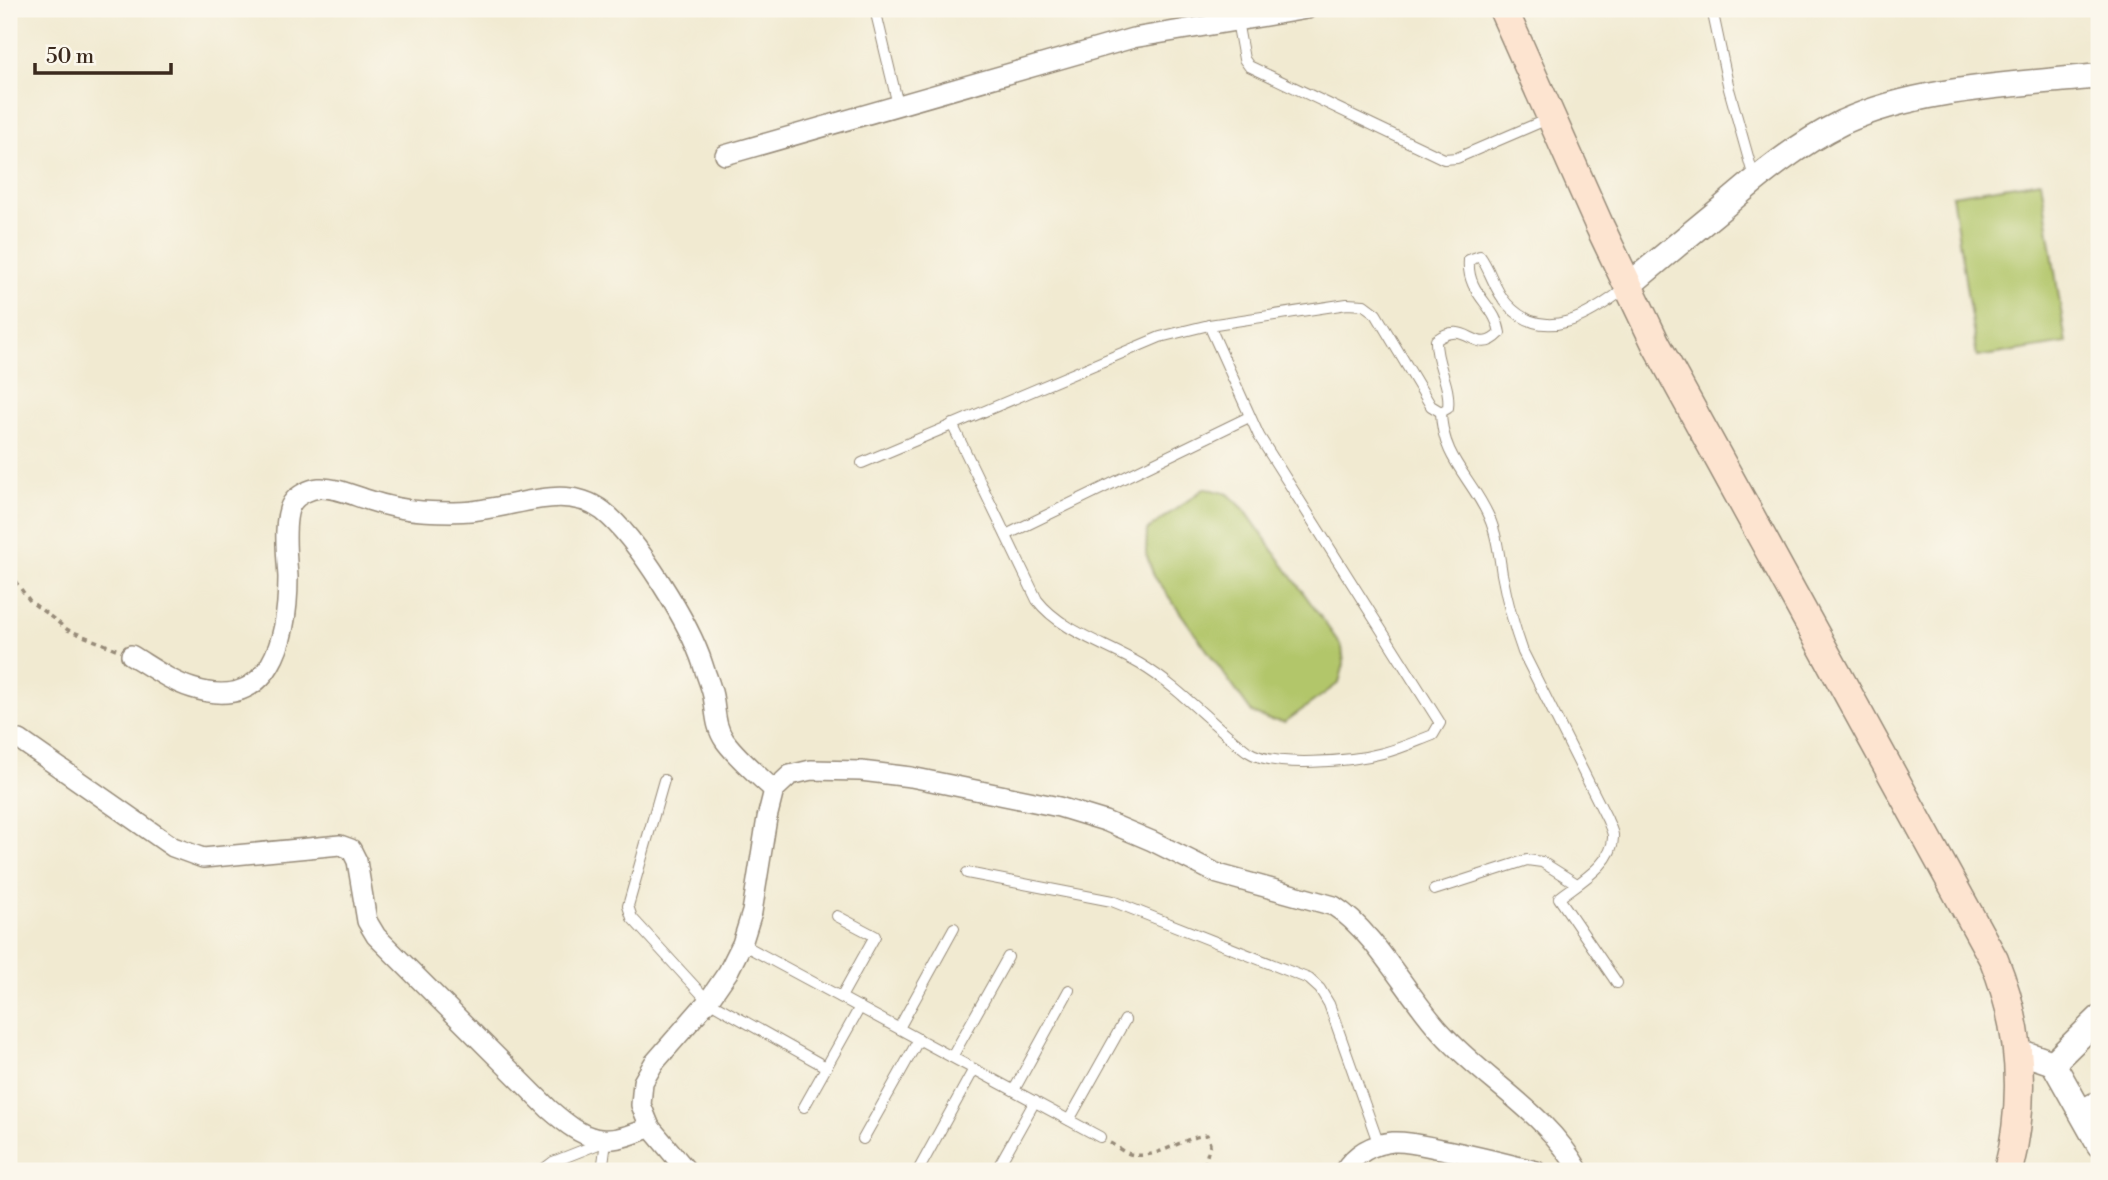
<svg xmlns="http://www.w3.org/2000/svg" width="2108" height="1180" viewBox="0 0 2108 1180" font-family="'Libre Bodoni',serif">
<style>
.green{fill:#b2c66a;stroke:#767844;stroke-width:2}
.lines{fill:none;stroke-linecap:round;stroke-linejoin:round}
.service-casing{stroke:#968a78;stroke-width:12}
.minor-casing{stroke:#968a78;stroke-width:22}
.tertiary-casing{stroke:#968a78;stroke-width:27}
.secondary-casing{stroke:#968a78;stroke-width:31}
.path{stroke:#968a78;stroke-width:3.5;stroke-dasharray:5 5;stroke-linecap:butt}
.service{stroke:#fff;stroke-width:10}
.minor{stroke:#fff;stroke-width:19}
.tertiary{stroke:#fff;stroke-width:24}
.secondary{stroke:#fde4d0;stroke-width:28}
</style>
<rect width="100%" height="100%" fill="#fbf7ec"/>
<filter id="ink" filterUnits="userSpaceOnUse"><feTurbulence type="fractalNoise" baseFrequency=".0143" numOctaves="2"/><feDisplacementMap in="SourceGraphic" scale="14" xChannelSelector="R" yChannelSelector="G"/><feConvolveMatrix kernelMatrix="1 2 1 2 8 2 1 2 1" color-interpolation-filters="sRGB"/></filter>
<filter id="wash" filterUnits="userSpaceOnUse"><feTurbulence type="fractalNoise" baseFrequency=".00686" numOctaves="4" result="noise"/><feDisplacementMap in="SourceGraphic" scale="28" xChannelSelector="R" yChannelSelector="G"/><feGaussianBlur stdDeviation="1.57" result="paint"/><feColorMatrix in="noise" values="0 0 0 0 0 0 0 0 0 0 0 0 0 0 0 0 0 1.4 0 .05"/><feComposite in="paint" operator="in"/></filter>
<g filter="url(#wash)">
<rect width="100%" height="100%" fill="#f1ead1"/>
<g class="green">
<polygon points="2041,181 2066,343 1977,357 1952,195"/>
<polygon points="1205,488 1228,494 1244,509 1342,647 1344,664 1339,683 1285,722 1269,720 1252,713 1154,576 1146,553 1147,530"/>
</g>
</g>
<g filter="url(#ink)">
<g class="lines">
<g class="service-casing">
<g id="service">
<polyline points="875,9 898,105"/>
<polyline points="1712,9 1729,89 1754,178"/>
<polyline points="1237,21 1244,59 1249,66 1444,159 1457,158 1550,118"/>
<path d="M1441,412C1442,459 1472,478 1489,517C1497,535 1499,555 1502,574C1507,601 1514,627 1523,652L1607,819C1609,824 1612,830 1613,835C1615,863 1578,883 1559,898L1617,983"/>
<path d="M952,424L1037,600C1061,631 1106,644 1140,664C1180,688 1210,723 1247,751C1273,769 1353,761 1383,753C1400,749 1417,741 1433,735L1440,723L1259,436L1209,325"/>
<path d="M862,463L1160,337L1209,325L1347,304L1364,305L1376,314L1431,406L1441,412L1448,408C1451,384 1435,364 1436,340C1468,317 1475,359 1500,333C1496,305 1466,294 1469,260L1480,256C1491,271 1494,290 1507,304C1545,346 1592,314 1627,287"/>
<polyline points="1006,535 1249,417"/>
<polyline points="664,780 628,906 632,918 708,1001 826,1067"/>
<polyline points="967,873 1112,901 1309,979 1320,989 1329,1004 1379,1145"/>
<polyline points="1434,890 1527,860 1542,862 1577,884"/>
<polyline points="837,916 875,936 841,997"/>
<polyline points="742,944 1100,1137"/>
<polyline points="899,1028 954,928"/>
<polyline points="952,1057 1008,957"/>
<polyline points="1014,1090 1069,990"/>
<polyline points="804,1107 860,1007"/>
<polyline points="1069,1120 1125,1020"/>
<polyline points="863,1139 919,1039"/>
<polyline points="919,1169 974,1069"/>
<polyline points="541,1171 553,1162 606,1141 602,1171"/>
<polyline points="996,1171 1035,1101"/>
</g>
</g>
<g class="minor-casing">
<g id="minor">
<polyline points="725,155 1133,38 1307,9"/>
<path d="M131,655C151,667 170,681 192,688C272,714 288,637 288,577C287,559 282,518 292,503C297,495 310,489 319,488C334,487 350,494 365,499C383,505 403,510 422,511C443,512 465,513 485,509C524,504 568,484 603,511C637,538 690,624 703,665C706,675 711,686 713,696C716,712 715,727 725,741C738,759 758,775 774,790"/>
<path d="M20,740L173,847L203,858L340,845L351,849L357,861L367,921L376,936L549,1109C586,1141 603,1149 650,1127"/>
<polyline points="2080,1110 2099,1100"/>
<path d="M687,1171L650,1127L641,1105L643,1082L654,1063L708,1001L728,972L742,944L752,912L767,818L774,790L790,775L811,770L861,771L911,777L1059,807L1105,821L1152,841L1218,874L1334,906C1375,932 1407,995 1441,1032C1485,1081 1546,1112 1579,1171"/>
<path d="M1344,1171C1355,1154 1372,1144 1393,1142C1409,1141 1426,1146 1441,1149C1474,1155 1505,1163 1536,1171"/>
</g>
</g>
<g class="tertiary-casing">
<g id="tertiary">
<path d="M1628,286C1659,260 1690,234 1722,208C1760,175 1798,144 1843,122C1920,87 2016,85 2099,76"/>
<polyline points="2018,1051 2053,1063 2099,1018"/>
<polyline points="2053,1063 2099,1145"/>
</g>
</g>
<g class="secondary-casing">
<path id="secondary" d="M1503,9L1600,227L1656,344L1994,960C2022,1029 2026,1100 2008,1171"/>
</g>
<g class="path">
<polyline points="9,573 30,601 68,630 116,649"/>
<path d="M1110,1143C1116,1146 1124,1153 1130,1154C1157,1161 1182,1137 1207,1135L1210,1144L1203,1171"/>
</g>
<use href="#service" class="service"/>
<use href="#minor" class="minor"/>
<use href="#tertiary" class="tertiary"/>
<use href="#secondary" class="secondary"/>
</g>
</g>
<rect width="2108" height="1180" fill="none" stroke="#fbf7ec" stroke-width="35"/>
<path d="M35 63v10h136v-10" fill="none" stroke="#3b2a1e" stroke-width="3.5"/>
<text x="46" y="63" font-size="21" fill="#3b2a1e" stroke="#fbf7ec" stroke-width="5" paint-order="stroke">50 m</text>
</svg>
